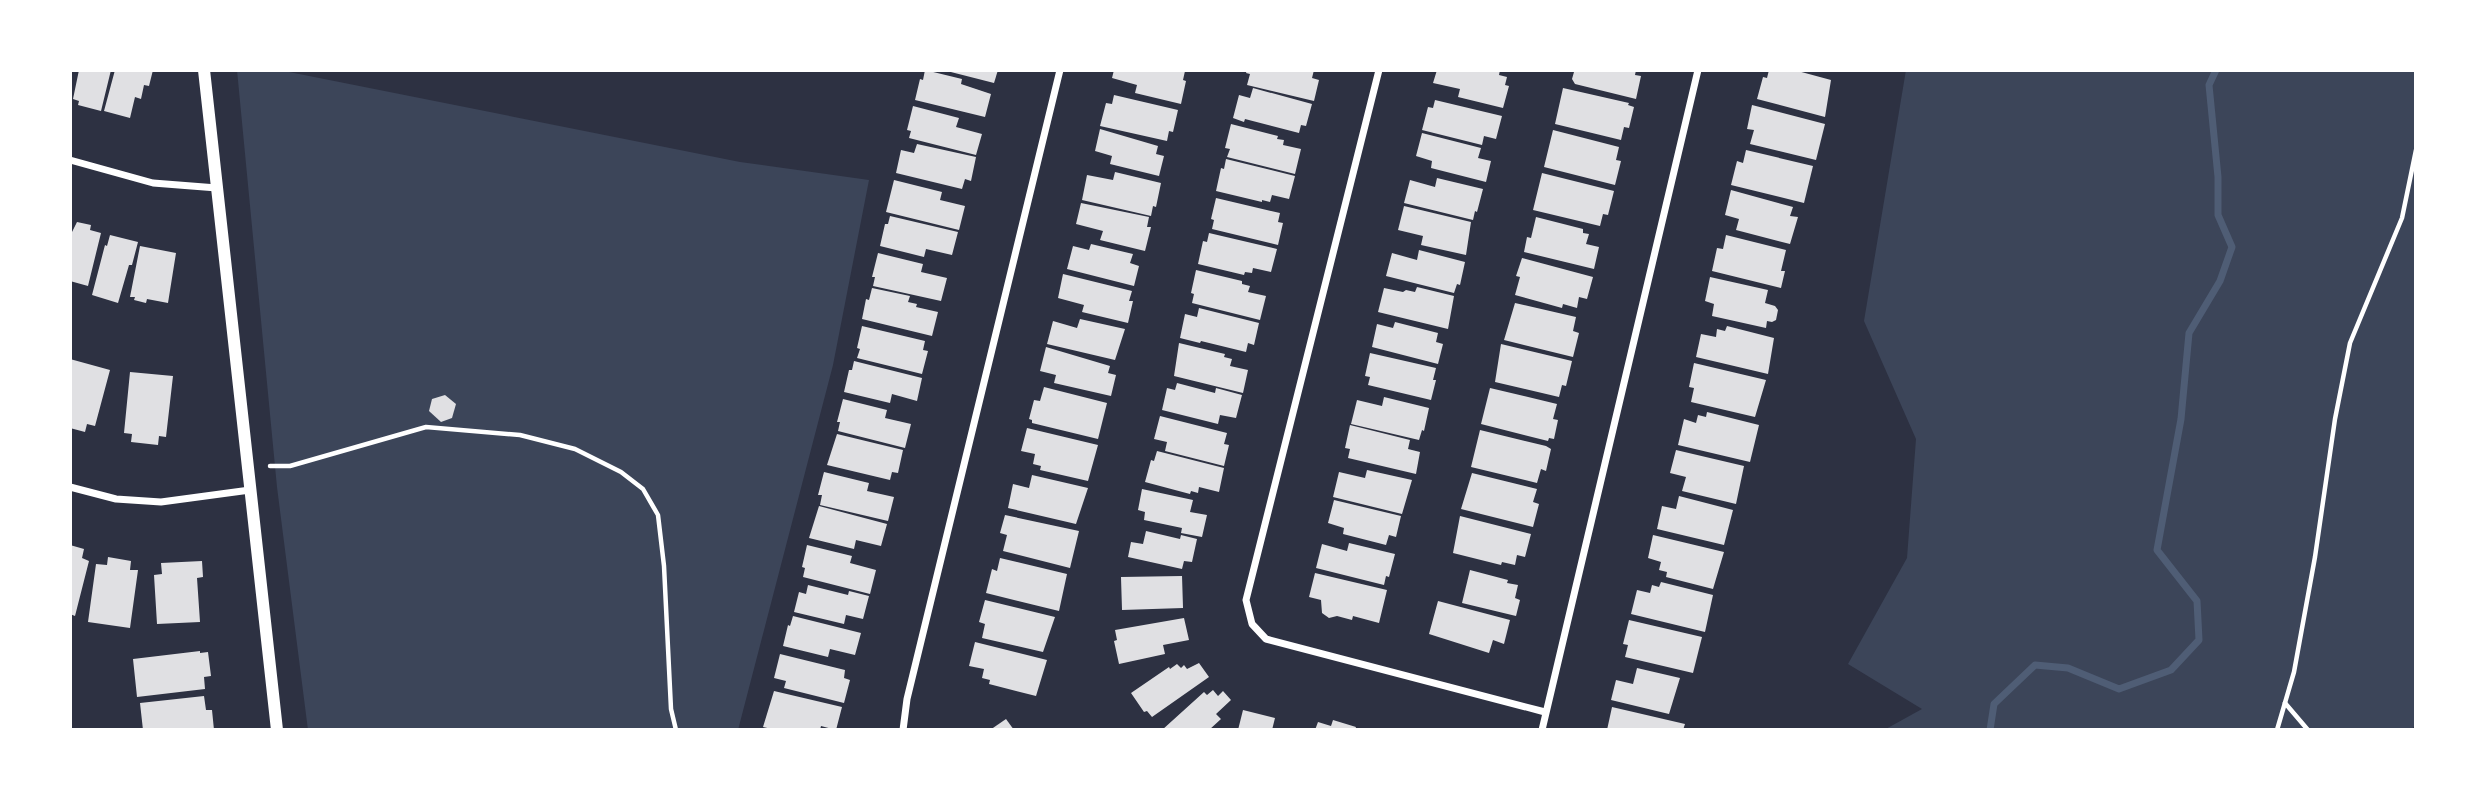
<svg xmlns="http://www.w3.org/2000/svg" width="2486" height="800" viewBox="0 0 2486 800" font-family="'Fira Sans Condensed',sans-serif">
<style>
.green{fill:#3c4559}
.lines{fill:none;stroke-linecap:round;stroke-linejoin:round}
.stream{stroke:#4f5d75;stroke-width:7}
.building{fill:#e0e0e3}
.path{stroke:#fff;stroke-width:4.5}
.minor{stroke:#fff;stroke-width:7}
.tertiary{stroke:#fff;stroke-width:12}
</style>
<rect width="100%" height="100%" fill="#2d3142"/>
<g class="green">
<polygon points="237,70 279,70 740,162 869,180 833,365 738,730 308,730 277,487"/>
<polygon points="1906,70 2416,70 2416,724 2411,730 1884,730 1922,709 1848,664 1907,558 1916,439 1864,321"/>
</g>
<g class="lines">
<polyline class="stream" points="1990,730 1994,704 2035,665 2068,668 2119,689 2171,670 2199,640 2197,601 2157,550 2181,419 2189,333 2220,281 2232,247 2218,215 2218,177 2209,85 2216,70"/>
</g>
<g class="building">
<polygon points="79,70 111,70 101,111 78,105 79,101 73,99"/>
<polygon points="115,70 153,70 149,86 144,85 141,99 135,97 130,118 104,111"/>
<polygon points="925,70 962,79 961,84 991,94 985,117 915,100 920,79 923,80"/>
<polygon points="943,70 998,70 994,83"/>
<polygon points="1114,70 1185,71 1183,80 1186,81 1181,104 1135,93 1137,85 1112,78"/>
<polygon points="1247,70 1314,70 1312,78 1319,80 1314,101 1247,85 1250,74 1246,73"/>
<polygon points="1437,70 1500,70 1499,75 1507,77 1505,85 1509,86 1503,108 1458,97 1460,89 1433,83"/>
<polygon points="1578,70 1636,70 1635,75 1641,76 1636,99 1575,84 1572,79 1574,72 1578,72"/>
<polygon points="1769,70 1794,70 1831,80 1825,117 1757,99 1763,77 1767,78"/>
<polygon points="1253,88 1312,104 1306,126 1301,125 1299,133 1245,119 1244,122 1233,118 1239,95 1250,98"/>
<polygon points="1563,88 1629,103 1628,105 1634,107 1629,128 1624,127 1621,140 1555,124"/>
<polygon points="1114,95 1178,110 1173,132 1169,131 1167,141 1100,126 1106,103 1112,104"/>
<polygon points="1435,100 1502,116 1496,139 1484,136 1482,145 1422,130 1428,107 1433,108"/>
<polygon points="1752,105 1825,124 1816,160 1750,144 1754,130 1747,129"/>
<polygon points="913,106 959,118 956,127 982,134 976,155 909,138 911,131 907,130"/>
<polygon points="1231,124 1278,136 1277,139 1284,140 1283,145 1301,149 1295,174 1227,157 1230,149 1225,148"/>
<polygon points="1100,129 1158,146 1156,154 1164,156 1159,176 1110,164 1112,156 1095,151"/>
<polygon points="1553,130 1619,147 1616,160 1621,161 1615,185 1544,167"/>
<polygon points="1422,133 1481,148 1478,158 1491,161 1486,182 1431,168 1432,161 1416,156"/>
<polygon points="917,144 976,157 971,181 965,179 962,189 896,173 901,150 914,153"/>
<polygon points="1746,150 1813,166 1804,203 1731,185 1737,161 1743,163"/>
<polygon points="1226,159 1295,176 1289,199 1272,195 1270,202 1262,200 1262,202 1216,191 1221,168 1224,169"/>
<polygon points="1115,172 1161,183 1156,207 1153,206 1151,216 1082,200 1087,175 1113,180"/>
<polygon points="1542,173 1614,191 1608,215 1603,214 1600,226 1533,210"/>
<polygon points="1437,178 1483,189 1477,212 1475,211 1473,220 1404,203 1410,180 1435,187"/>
<polygon points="894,180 942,192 940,200 965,206 959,230 886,212"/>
<polygon points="1731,190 1793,207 1790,216 1798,217 1790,244 1736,230 1739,219 1725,215"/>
<polygon points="1216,198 1280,213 1278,222 1283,223 1278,245 1212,229 1214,220 1211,219"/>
<polygon points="1081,203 1149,217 1147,227 1151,227 1145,251 1100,240 1103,231 1076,224"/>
<polygon points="1404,206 1471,222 1466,255 1421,245 1423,236 1398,230"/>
<polygon points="890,216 958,232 952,255 926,249 924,257 880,246 885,224 888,224"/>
<polygon points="1536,217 1583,229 1583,233 1589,234 1586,244 1599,247 1594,269 1524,252 1527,237 1531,238"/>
<polygon points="77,222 91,225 90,230 101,233 88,286 70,281 70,231 72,232"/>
<polygon points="1209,233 1277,249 1271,272 1253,268 1252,273 1245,272 1244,275 1198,264 1203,241 1207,242"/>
<polygon points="110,235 138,242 132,265 129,265 118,303 92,295 105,245 107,246"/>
<polygon points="1726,235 1786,250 1781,271 1785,271 1781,288 1712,271 1717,248 1723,249"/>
<polygon points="1091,244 1133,254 1130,263 1139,266 1134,286 1067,269 1073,246 1089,250"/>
<polygon points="140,246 176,253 168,303 147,299 146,303 134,300 135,297 130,297"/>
<polygon points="1419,250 1465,262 1460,285 1457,284 1454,293 1386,276 1392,253 1417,260"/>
<polygon points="878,253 923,264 921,272 947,278 941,301 873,286 875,277 872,277"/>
<polygon points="1522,258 1593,277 1587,299 1579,297 1577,308 1563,304 1562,308 1515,295 1520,277 1516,276"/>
<polygon points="1196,270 1242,281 1242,284 1250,286 1248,292 1266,296 1260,320 1192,303 1194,294 1191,293"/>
<polygon points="1063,274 1132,291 1129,301 1133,301 1128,323 1082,312 1084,305 1058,298"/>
<polygon points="1710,277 1768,290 1765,303 1775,306 1778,310 1776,320 1772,322 1767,321 1766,328 1712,316 1714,304 1705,301"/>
<polygon points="1417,287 1454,296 1448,329 1378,312 1384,288 1403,292 1406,290 1415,292"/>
<polygon points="872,288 910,296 908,302 917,304 916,307 938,312 932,336 862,319 866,299 869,300"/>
<polygon points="1515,303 1576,317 1573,331 1579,333 1573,357 1504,340"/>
<polygon points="1199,308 1259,323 1254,345 1248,343 1246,352 1201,341 1200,343 1180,338 1185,314 1197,317"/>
<polygon points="1080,319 1125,329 1115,360 1047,344 1053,321 1077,328"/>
<polygon points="1395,322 1438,333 1436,342 1443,344 1438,364 1372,347 1377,324 1393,328"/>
<polygon points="862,326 925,341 923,350 928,351 922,374 857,358 860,349 857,348"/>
<polygon points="1727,326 1774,338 1768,374 1696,357 1701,334 1716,337 1717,329 1725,331"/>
<polygon points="1179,343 1225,354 1224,357 1232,359 1230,366 1248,370 1243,393 1174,376"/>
<polygon points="1501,344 1572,361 1566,386 1562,385 1559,397 1495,382"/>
<polygon points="1046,347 1110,366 1108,373 1116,375 1111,396 1054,383 1056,375 1040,371"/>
<polygon points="1370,353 1436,368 1433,380 1436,380 1431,400 1368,385 1370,377 1365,376"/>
<polygon points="70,359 110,370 95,426 87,424 85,432 70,428"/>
<polygon points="854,361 922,378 917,401 892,394 890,403 844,392 849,370 852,370"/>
<polygon points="1694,363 1766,380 1755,417 1691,402 1694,388 1689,387"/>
<polygon points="130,372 173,376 166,437 159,436 158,445 131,442 132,434 124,433"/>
<polygon points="1177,383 1215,393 1216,388 1242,395 1236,418 1220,415 1218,424 1162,410 1167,388 1175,390"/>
<polygon points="1044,387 1107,403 1098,439 1032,423 1032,420 1029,419 1034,400 1040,401"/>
<polygon points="1490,388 1557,404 1553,419 1558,420 1554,439 1549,438 1548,441 1481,424"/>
<polygon points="445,395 456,404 452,418 441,422 429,411 432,399"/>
<polygon points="1384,397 1429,408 1424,431 1422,430 1419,440 1351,424 1357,400 1382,406"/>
<polygon points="843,399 887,410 885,418 911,424 905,448 838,431 840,422 837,422"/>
<polygon points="1707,412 1759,425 1750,462 1678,445 1684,419 1696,423 1698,415 1706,417"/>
<polygon points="1160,416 1227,433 1224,444 1229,445 1224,466 1165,451 1167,442 1154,439"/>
<polygon points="1350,425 1410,440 1408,449 1420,452 1416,474 1348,458 1350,449 1345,448"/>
<polygon points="1027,428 1098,445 1088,481 1040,470 1041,466 1033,464 1035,454 1021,451"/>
<polygon points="1480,430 1546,446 1551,449 1546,471 1541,469 1537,483 1471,467"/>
<polygon points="837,434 903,450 898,473 892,472 890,480 827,465"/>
<polygon points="1676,450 1744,466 1736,504 1682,491 1686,477 1670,473"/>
<polygon points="1157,451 1224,468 1219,492 1199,487 1198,493 1191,491 1190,494 1145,482 1151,460 1154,461"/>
<polygon points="1367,470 1412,480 1402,514 1333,497 1339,472 1365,478"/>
<polygon points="824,472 869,483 867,491 894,497 888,521 820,505 822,495 818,495"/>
<polygon points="1472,473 1537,489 1533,502 1539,504 1533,527 1461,509"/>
<polygon points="1032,475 1088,488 1076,524 1008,508 1013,484 1029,488"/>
<polygon points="1142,489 1193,500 1190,512 1207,515 1202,537 1181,533 1182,528 1144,520 1145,512 1138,510"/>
<polygon points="1679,496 1733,510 1724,545 1657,529 1662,506 1676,509"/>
<polygon points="1334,500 1401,516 1396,537 1389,535 1386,545 1343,534 1344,528 1328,523"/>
<polygon points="819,506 887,524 881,546 856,540 854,549 809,538"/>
<polygon points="1005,515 1079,531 1070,568 1003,551 1007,535 1000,533"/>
<polygon points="1460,516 1531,534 1525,557 1517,555 1515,565 1502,562 1501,565 1453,553"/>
<polygon points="1146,531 1180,539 1181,535 1197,539 1192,562 1184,561 1182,569 1128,557 1131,542 1143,544"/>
<polygon points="1653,535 1724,552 1713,589 1666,577 1667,572 1659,570 1661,562 1648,558"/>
<polygon points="1349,543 1395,554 1389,577 1386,576 1384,585 1316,568 1322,544 1347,551"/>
<polygon points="70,545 84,549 82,558 89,561 75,616 70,614"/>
<polygon points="807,545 852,556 850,563 876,570 870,594 803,577 805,568 802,567"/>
<polygon points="108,557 131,561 130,570 138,570 130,628 88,622 96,564 107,565"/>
<polygon points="1000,558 1067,574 1059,611 986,593 992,569 997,571"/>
<polygon points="202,561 203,577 197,578 200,622 157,624 154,575 162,574 161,563"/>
<polygon points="1470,570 1508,580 1507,583 1518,585 1515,598 1520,600 1516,616 1462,603"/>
<polygon points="1315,573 1387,590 1379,623 1353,616 1352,620 1337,616 1329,618 1322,613 1321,600 1309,597"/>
<polygon points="1182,576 1183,608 1122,610 1121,577"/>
<polygon points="1661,582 1713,595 1705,632 1631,614 1637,590 1650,593 1652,585 1659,587"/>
<polygon points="808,585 848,595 849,591 869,596 863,619 846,615 844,624 794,612 799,592 806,594"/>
<polygon points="985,600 1055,617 1043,652 982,638 985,624 979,622"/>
<polygon points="1438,601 1510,620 1504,644 1493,640 1489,653 1429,634"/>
<polygon points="793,616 861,633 855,655 830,649 828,657 783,646 788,625 790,626"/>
<polygon points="1184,618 1189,640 1163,645 1165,654 1119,664 1114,641 1117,640 1115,630"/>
<polygon points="1629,620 1702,637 1693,673 1625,657 1628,645 1623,644"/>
<polygon points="975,642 1047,660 1036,696 989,684 990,680 982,678 984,669 969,666"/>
<polygon points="200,651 200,653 208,652 211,676 204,677 205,689 137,697 133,659"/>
<polygon points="780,654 845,670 844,678 850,680 844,703 784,688 786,681 774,678"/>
<polygon points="1199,663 1209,677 1152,717 1147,711 1144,712 1131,693 1169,667 1170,669 1177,664 1181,668 1184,665 1187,669"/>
<polygon points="1637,668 1680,678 1669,714 1611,700 1616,680 1633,684"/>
<polygon points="1213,690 1218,696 1223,691 1231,700 1216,714 1221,719 1209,730 1162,730 1204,692 1207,695"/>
<polygon points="774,691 842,707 836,730 821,726 820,730 776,730 763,727"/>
<polygon points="204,696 206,710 212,710 214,730 143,730 140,703"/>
<polygon points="1612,707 1685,724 1683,730 1607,730"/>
<polygon points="1243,710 1275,718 1272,730 1238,730"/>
<polygon points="1006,719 1014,730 990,730"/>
<polygon points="1333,720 1356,727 1355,730 1315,730 1318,722 1331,726"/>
</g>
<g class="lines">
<g class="path">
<polyline points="270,466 290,466 426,427 520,435 575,449 621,472 643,489 658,515 664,566 671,709 676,730"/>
<polyline points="2285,703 2308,730"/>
<polyline points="2277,730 2294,672 2315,557 2335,419 2350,343 2402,218 2416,150"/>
</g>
<g class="minor">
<polyline points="1379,70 1246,600 1252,624 1266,639 1545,712"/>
<polyline points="70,160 153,183 217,188"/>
<polyline points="70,487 116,499 161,502 250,490"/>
<polyline points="903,730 907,699 1060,70"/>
<polyline points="1542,730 1698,70"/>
</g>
<polyline class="tertiary" points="204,70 277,730"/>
</g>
<rect width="2486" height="800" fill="none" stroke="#ffffff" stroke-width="144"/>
</svg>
